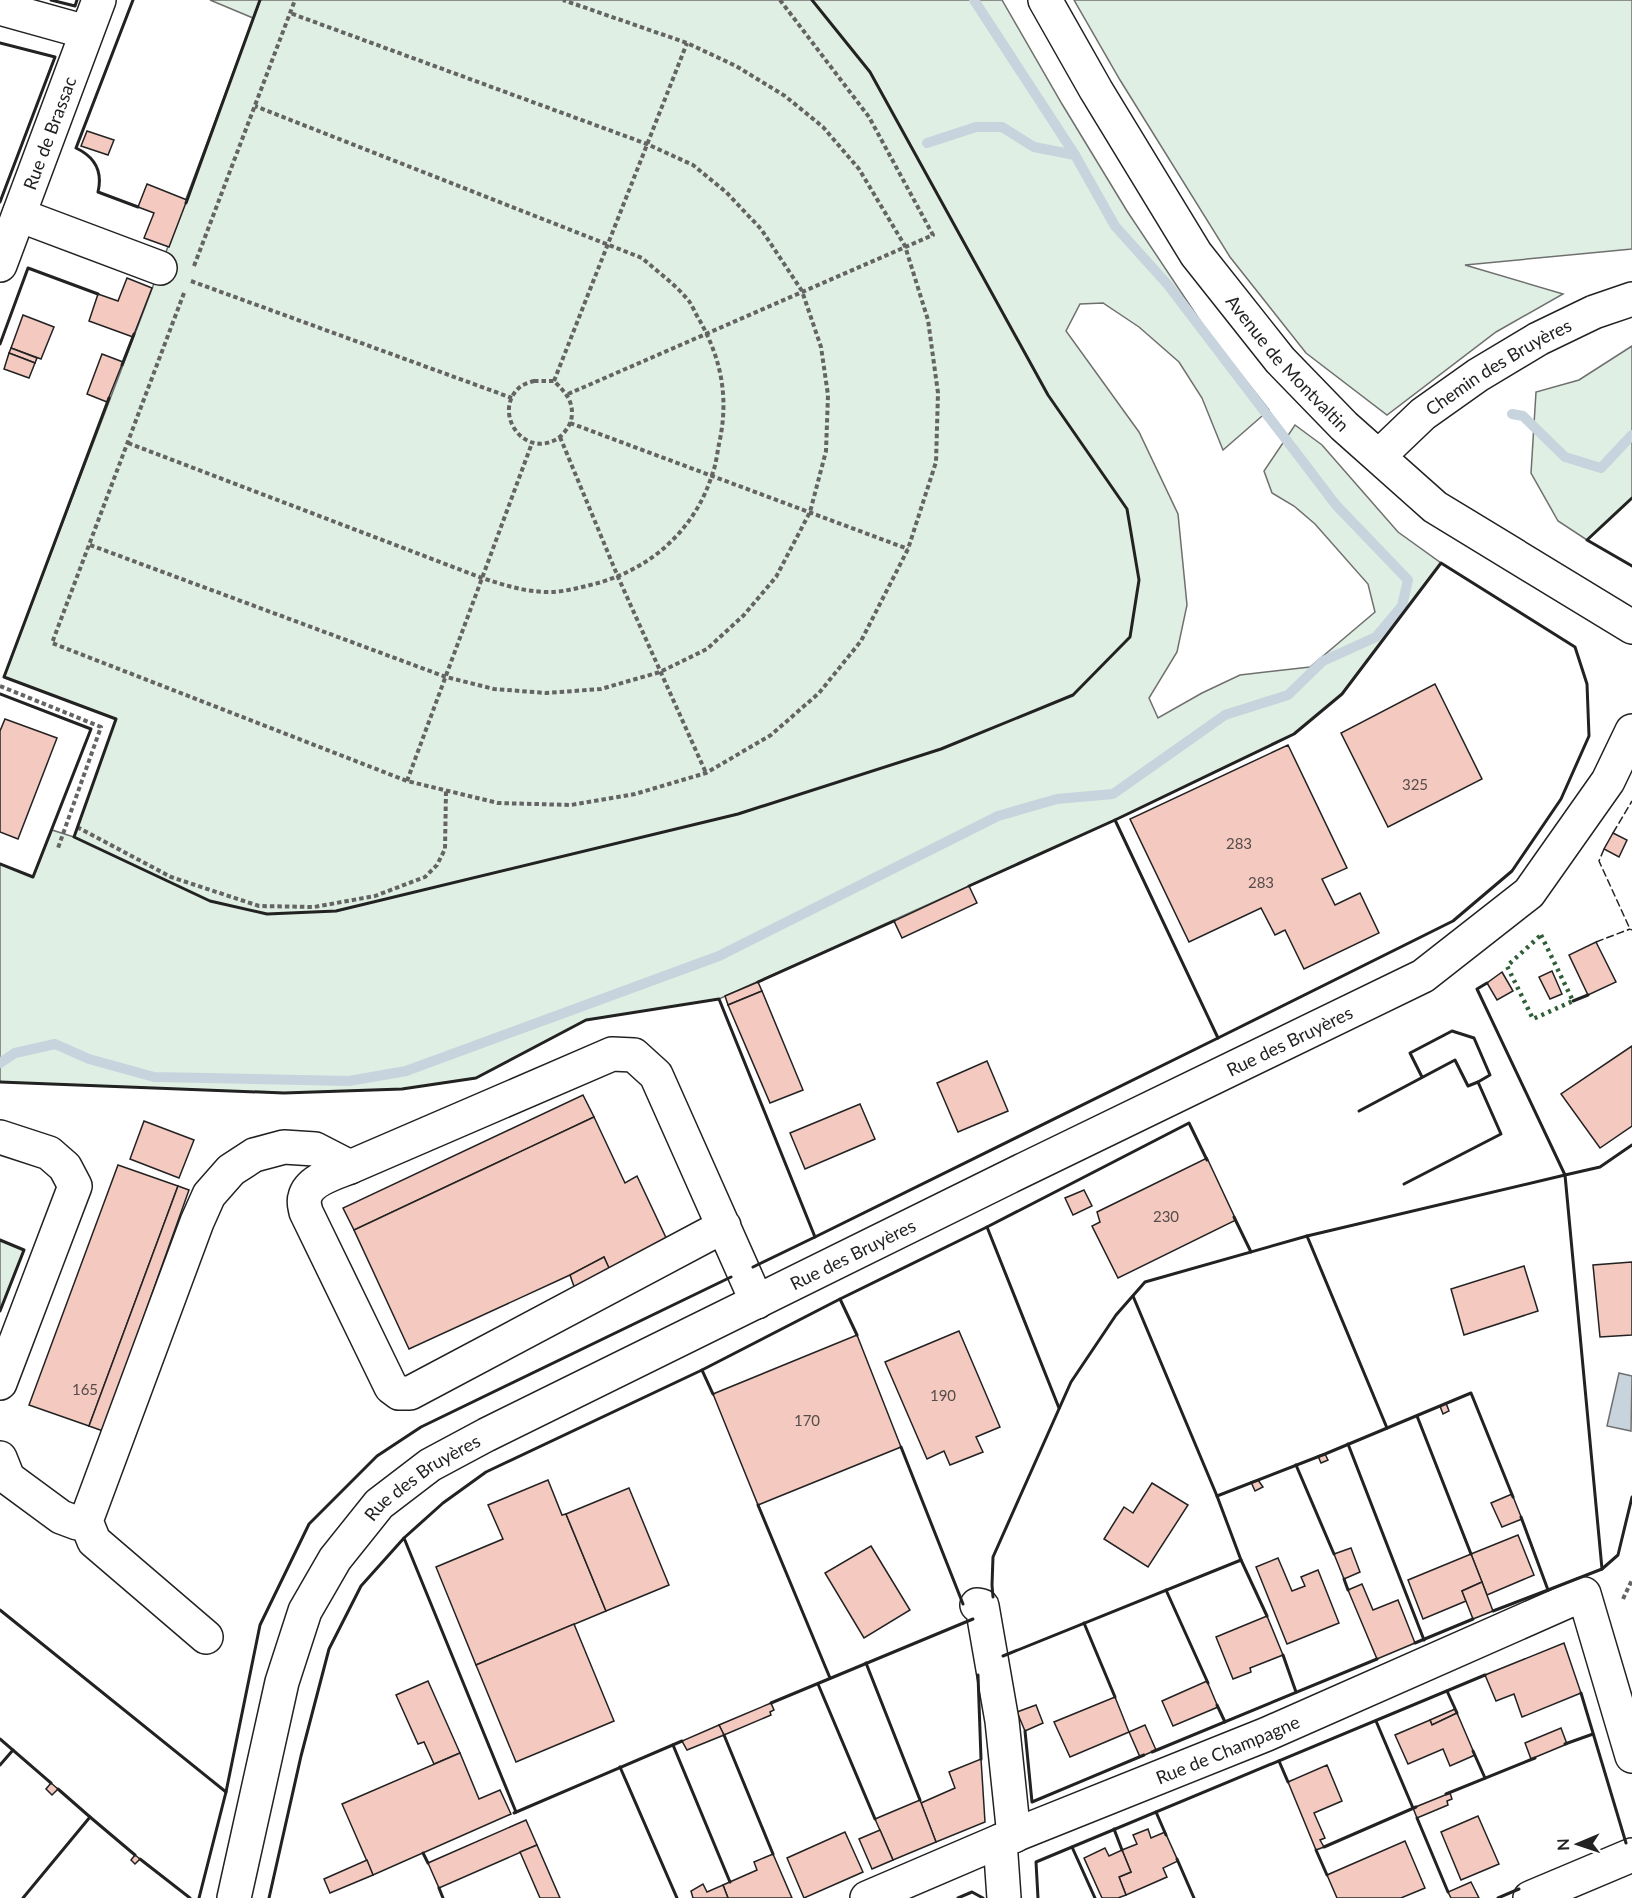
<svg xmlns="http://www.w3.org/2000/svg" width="1632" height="1898" viewBox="0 0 1632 1898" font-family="Lato,sans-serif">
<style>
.green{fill:#e0efe3;stroke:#6f6f6f;stroke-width:1.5}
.water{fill:#c7d3dd;stroke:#6f6f6f;stroke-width:1.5}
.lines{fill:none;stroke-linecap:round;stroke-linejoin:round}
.stream{stroke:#c7d3dd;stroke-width:10}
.building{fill:#f3c9c0;stroke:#222;stroke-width:1.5}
.minor-casing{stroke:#222;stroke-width:36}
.path{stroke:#646464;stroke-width:4;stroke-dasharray:4.5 3;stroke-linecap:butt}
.minor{stroke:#fff;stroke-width:33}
.hedge{stroke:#2f5e38;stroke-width:4.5;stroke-dasharray:3 4.5;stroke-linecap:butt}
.fence{stroke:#222;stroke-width:1.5;stroke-dasharray:8 3;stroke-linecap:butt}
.wall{stroke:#222;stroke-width:3}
.labels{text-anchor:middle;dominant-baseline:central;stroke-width:4.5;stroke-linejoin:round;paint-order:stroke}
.number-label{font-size:15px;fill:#564c4a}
.street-label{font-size:18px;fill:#222;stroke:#fff}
</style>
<rect width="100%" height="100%" fill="#fff"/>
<g class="green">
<path d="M210,0H1002L1062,104L1127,211L1209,334L1269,410L1223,450L1202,398L1179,362L1139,327L1103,303L1080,304L1066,331L1139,432L1178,514L1187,605L1177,652L1149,698L1158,718L1202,693L1240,675L1310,667L1375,612L1368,584L1315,524L1294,506L1272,493L1264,471L1295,425L1322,445L1398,532L1441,563L1342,694L1294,734L1115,820L719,999L586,1020L476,1078L402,1089L284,1093L0,1082V864L33,877L52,830L74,837L116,719L4,677C87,457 173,239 253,18Z"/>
<polygon points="1074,0 1632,0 1632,249 1465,265 1563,294 1496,332 1387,415 1306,353 1230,257 1120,80"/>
<polygon points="1632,346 1632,498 1587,540 1558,521 1531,473 1536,392 1579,380"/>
<polygon points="0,1240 24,1250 0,1311"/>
</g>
<polygon class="water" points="1619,1373 1632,1376 1631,1431 1607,1426"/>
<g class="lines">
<g class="stream">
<polyline points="927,143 976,127 1002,127 1034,147 1075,155"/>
<polyline points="1512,414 1523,416 1565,457 1601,468 1632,435"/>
<polyline points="0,1063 15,1053 55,1044 89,1059 154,1077 349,1081 406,1071 719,956 998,816 1057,799 1113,794 1225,715 1288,695 1323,661 1376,637 1402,606 1408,580 1336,505 1168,285 1115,226 1075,155 974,0"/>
</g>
</g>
<g class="building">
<polygon points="87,131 114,140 108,155 81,146"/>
<polygon points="147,184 187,200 169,247 144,238 154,213 138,207"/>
<polygon points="127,278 152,288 133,337 89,321 98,294 118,301"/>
<polygon points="23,315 54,327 41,359 11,348"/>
<polygon points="11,348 37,358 35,363 9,353"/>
<polygon points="9,353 35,363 29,378 4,369"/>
<polygon points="102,354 123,362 107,402 87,394"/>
<polygon points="1435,684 1482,779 1388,827 1341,733"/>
<polygon points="5,719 57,738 18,839 0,832 0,731"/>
<polygon points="1288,745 1347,868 1322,879 1335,905 1360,893 1379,933 1304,969 1285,930 1275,935 1261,908 1189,942 1130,819"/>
<polygon points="1613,833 1627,840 1619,857 1604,849"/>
<polygon points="969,886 977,903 902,938 894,921"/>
<polygon points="1596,942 1616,982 1588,995 1569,955"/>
<polygon points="1552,971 1562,994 1550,999 1539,977"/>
<polygon points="1502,972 1513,991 1497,1000 1487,983"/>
<polygon points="758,982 762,991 728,1005 725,996"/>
<polygon points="762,991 803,1090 770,1103 728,1005"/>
<polygon points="1632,1046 1632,1126 1600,1148 1561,1094"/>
<polygon points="987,1061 1008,1111 958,1132 937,1083"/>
<polygon points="583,1095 594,1117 354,1230 343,1208"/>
<polygon points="860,1104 875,1139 805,1169 790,1133"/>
<polygon points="594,1117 625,1183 637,1176 668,1242 609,1269 604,1257 570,1275 409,1349 354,1230"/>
<polygon points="144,1121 194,1140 179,1178 130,1159"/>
<polygon points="1207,1158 1236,1220 1118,1278 1092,1226 1100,1222 1097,1212"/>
<polygon points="118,1165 178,1186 89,1426 29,1405"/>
<polygon points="178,1186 189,1190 103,1431 89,1426"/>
<polygon points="1084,1190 1092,1206 1073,1215 1065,1198"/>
<polygon points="604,1257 615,1281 578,1298 570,1275"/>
<polygon points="1632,1262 1632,1335 1600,1337 1593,1265"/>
<polygon points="1524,1266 1538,1311 1464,1335 1451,1289"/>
<polygon points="959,1331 1000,1427 976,1437 983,1452 950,1465 944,1451 927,1459 885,1362"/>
<polygon points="857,1335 901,1447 758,1505 713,1394"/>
<polygon points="1446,1403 1449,1411 1443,1414 1440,1406"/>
<polygon points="1325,1454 1328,1460 1321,1463 1318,1456"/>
<polygon points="548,1480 562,1515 566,1514 606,1611 476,1665 436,1567 503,1539 488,1505"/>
<polygon points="1258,1480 1263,1487 1255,1491 1251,1482"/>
<polygon points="1152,1483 1188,1505 1148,1567 1104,1539 1124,1507 1133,1513"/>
<polygon points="629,1488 669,1585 606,1611 566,1514"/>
<polygon points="1512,1494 1522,1519 1502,1527 1491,1503"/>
<polygon points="1518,1535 1534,1575 1487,1595 1471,1554"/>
<polygon points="871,1546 910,1610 864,1638 825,1573"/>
<polygon points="1351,1548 1360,1572 1344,1579 1334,1554"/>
<polygon points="1471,1554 1482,1582 1462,1591 1466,1601 1423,1619 1408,1580"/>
<polygon points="1278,1558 1292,1591 1305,1586 1301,1577 1318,1570 1339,1623 1287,1644 1256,1567"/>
<polygon points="1482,1582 1493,1611 1473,1619 1462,1591"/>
<polygon points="1362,1584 1373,1610 1398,1600 1415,1643 1377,1659 1348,1590"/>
<polygon points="1267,1616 1283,1655 1250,1668 1251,1672 1233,1679 1216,1637"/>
<polygon points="574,1624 614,1721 516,1762 476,1665"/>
<polygon points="1564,1643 1581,1693 1522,1717 1514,1694 1496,1701 1485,1675"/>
<polygon points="428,1681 460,1753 434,1764 424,1742 418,1744 396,1695"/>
<polygon points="1207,1681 1218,1707 1173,1726 1162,1701"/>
<polygon points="1115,1697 1129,1732 1070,1757 1054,1722"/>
<polygon points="771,1703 774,1710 770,1712 771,1715 724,1735 719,1725"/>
<polygon points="1036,1705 1043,1723 1025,1731 1017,1712"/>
<polygon points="1455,1709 1457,1713 1432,1725 1430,1720"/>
<polygon points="1457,1713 1475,1755 1450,1766 1443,1749 1408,1764 1395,1735 1430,1720 1432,1725"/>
<polygon points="719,1725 724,1735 687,1750 682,1741"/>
<polygon points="1145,1725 1156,1750 1140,1757 1129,1732"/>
<polygon points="1561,1728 1567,1744 1531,1759 1525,1743"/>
<polygon points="460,1753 479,1799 500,1790 511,1814 373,1875 342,1804"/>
<polygon points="981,1759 985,1822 936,1842 921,1803 955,1788 949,1772"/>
<polygon points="1327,1765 1342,1801 1314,1813 1325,1838 1320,1840 1324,1847 1316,1850 1288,1782"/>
<polygon points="51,1783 58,1789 52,1795 46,1789"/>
<polygon points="1450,1793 1452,1799 1447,1801 1448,1805 1417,1818 1413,1808"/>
<polygon points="920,1800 936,1842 893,1860 875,1819"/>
<polygon points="1478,1816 1499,1864 1461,1880 1441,1832"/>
<polygon points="526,1820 537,1845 439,1888 428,1863"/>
<polygon points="1148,1829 1151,1838 1165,1832 1178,1861 1163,1868 1167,1877 1126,1895 1119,1877 1131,1872 1122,1850 1137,1844 1133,1835"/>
<polygon points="880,1830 893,1860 872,1869 859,1839"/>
<polygon points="845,1832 863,1872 804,1898 787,1858"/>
<polygon points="1405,1841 1425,1888 1401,1898 1337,1898 1327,1875"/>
<polygon points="537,1845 560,1898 540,1898 520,1852"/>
<polygon points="1105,1848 1109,1856 1122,1850 1131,1872 1119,1877 1126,1895 1118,1898 1102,1898 1084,1858"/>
<polygon points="773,1854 792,1898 728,1898 723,1885 757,1870 754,1862"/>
<polygon points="135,1855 140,1859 135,1864 131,1860"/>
<polygon points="367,1860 373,1875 330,1893 324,1879"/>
<polygon points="1471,1882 1479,1898 1451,1898 1448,1892"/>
<polygon points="703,1884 707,1892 723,1885 728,1898 693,1898 691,1891"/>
</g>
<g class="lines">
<g class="minor-casing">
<g id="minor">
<path id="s1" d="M1045,0L1096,90L1196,254L1280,360L1344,426L1435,507L1632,627"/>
<polyline points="0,8 86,32"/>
<polyline points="19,215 160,268"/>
<path id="s2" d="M0,265L99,0"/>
<path id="s3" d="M1379,456L1423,414L1478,375L1538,339L1594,312L1632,299"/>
<polyline points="0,1137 49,1153 65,1167 75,1186 0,1383"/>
<path d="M724,1226L410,1393H399L391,1387L306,1212C305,1207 303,1202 305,1197C309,1180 335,1173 350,1167L612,1054L634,1055L656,1075L757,1302"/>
<polyline points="0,1458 8,1478 61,1517 77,1523 86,1521"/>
<polyline points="977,1605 982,1606 1002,1721 1014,1836"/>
<polyline points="206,1637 94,1541 86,1521 197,1222 209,1195 231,1170 254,1155 284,1147 315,1149 350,1167"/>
<polyline points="1000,1841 1004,1898"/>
<path id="s4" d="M234,1898L282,1682L305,1611L335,1559L379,1504L430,1465L486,1435L1021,1171L1423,976L1529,893L1608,781L1632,731"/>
<path id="s5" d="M867,1898L1000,1841L1267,1734L1584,1594L1632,1756"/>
<polyline points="1530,1898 1632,1855"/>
</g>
</g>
<g class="path">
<polyline points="194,266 295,0"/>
<polyline points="191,281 512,398"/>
<polyline points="184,293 52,643 407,781 498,803 571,805 635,794 706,773 771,735 819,693 861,641 908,549 936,462 938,393 928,320 905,246 859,169 823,127 785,96 736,66 687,43 563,0"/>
<path d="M534,381H554C566,393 575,402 571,421C569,427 563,435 557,439C522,459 491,410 521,386C525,384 530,382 534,381Z"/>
<polyline points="554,381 687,43"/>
<polyline points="568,394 933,235 869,117 780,0"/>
<polyline points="570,423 908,549"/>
<polyline points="560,437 618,577 706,773"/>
<path d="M128,443L482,578C504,585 525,592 549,592C565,592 582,587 598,583C652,568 695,529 712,475C716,465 717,454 719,444C729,399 722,361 700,321C696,315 693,307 689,301C676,285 658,272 642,258L255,106"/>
<polyline points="90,545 446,677 494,689 546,693 601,689 660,672 707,649 744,615 776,577 810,512 826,451 828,395 821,347 802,291 761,229 726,192 693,165 647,144 290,13"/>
<polyline points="0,686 101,727 58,848"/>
<polyline points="407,781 532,443"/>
<polyline points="77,827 171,877 259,906 314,907 375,896 425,877 437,865 445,849 446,790"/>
<polyline points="1623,1599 1632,1580"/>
</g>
<use href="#minor" class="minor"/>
<polygon class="hedge" points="1541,935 1573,1001 1533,1019 1507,966"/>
<g class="fence">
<polyline points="1613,833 1632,801"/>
<polyline points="1604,849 1599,861 1630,929 1632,930"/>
<polyline points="1596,942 1630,929"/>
</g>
<g class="wall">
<polyline points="51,0 75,6 77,0"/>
<path d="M133,0L76,148C95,157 103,171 98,192L138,207"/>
<polyline points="0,202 55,57 0,43"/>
<polyline points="186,203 260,0"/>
<polyline points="0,344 28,268 98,294"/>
<polyline points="122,365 134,334"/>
<polyline points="109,398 4,677 116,719 74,837 210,901 267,914 336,911 738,814 941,749 1073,695 1130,637 1139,580 1127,509 1048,395 870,72 812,0"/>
<polyline points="1632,498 1587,540 1632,566"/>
<polyline points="0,694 91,729 33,877 0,864"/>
<polyline points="1115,820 1294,734 1342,694 1441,563 1575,647 1587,684 1589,736 1561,799 1512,871 1453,921 1218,1038"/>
<polyline points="758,982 894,921"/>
<polyline points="1487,983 1477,989 1565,1175 1600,1167 1632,1145"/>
<polyline points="1573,1001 1588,995"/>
<polyline points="1422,1077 1410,1053 1452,1031 1474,1038 1490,1075 1478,1082"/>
<polyline points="0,1082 284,1093 402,1089 476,1078 586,1020 719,999 815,1237 753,1267"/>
<polyline points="1359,1111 1455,1060 1468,1086 1478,1082 1501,1134 1404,1184"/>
<polyline points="1234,1217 1251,1252"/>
<polyline points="987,1227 1189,1123 1207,1160"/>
<polyline points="815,1237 1218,1038 1115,820 969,886"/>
<polyline points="0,1240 24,1250 0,1311"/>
<polyline points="1133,1296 1217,1496"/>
<polyline points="840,1299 987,1227 1059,1408"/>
<polyline points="702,1370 840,1299 857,1335"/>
<polyline points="1417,1416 1471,1554"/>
<polyline points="1387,1428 1307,1236 1565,1175 1602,1569 1548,1590"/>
<polyline points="1348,1444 1424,1640"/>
<polyline points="901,1447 963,1604"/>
<polyline points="1296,1465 1334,1554"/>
<polyline points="758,1505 830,1678"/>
<polyline points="404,1538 443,1503 486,1472 702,1370 713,1394"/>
<polyline points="1241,1560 1217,1496 1325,1454 1471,1393 1513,1497"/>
<polyline points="1602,1569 1618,1555 1632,1497"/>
<polyline points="1344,1579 1348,1590"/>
<polyline points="1166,1590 1208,1683"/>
<polyline points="993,1597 992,1585 993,1557 1071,1382 1116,1315 1145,1282 1307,1236"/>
<polyline points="0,1610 226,1792 199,1898"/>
<polyline points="1493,1611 1548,1590 1521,1517"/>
<polyline points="1084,1623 1115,1697"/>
<polyline points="1415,1643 1473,1619"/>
<polyline points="1283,1655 1296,1692"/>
<polyline points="1003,1656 1241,1560 1267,1616"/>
<polyline points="866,1663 920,1800"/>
<polyline points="978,1675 981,1759"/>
<polyline points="818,1684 875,1819"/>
<polyline points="1447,1691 1457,1713"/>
<polyline points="1581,1693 1626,1843"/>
<polyline points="771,1703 973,1619"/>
<polyline points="1217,1705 1225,1722"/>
<polyline points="1376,1721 1413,1808"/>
<polyline points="1025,1731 1032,1802 1144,1755"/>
<polyline points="724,1735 773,1854"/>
<polyline points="0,1739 51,1783"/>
<polyline points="1565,1744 1593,1734"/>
<polyline points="673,1745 730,1882"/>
<polyline points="1473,1751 1485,1778"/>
<polyline points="1152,1752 1377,1659"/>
<polyline points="1279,1761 1288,1782"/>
<polyline points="0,1765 13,1750"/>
<polyline points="620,1767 677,1898"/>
<polyline points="58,1789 90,1817"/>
<polyline points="226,1792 260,1625 309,1524 377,1456 421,1427 731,1277"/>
<polyline points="1446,1794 1535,1758"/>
<polyline points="1156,1812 1166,1835"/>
<polyline points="514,1813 682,1741"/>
<polyline points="1417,1818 1448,1892"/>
<polyline points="1114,1829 1122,1850"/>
<polyline points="1072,1847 1095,1898"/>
<polyline points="1324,1847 1416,1807"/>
<polyline points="1316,1850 1327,1875"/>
<polyline points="423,1853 428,1863"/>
<polyline points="140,1859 190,1898"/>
<polyline points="1177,1859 1194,1898"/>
<polyline points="439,1888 443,1898"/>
<polyline points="23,1898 90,1817 135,1855"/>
<polyline points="269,1898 301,1756 329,1649 361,1586 404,1538 516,1812"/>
<polyline points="958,1898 972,1892 983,1898"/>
<polyline points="1038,1898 1036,1862 1485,1675"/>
<polyline points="1498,1898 1519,1889"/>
</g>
</g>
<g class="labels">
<g class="number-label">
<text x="1415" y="784">325</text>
<text x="1239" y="843">283</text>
<text x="1261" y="882">283</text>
<text x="1166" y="1216">230</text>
<text x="85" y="1389">165</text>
<text x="943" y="1395">190</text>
<text x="807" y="1420">170</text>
</g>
<g class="street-label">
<text stroke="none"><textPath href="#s2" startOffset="141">Rue de Brassac</textPath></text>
<text stroke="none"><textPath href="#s1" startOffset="438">Avenue de Montvaltin</textPath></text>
<text stroke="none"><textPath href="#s3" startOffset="150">Chemin des Bruyères</textPath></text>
<text stroke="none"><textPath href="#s4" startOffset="1449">Rue des Bruyères</textPath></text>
<text stroke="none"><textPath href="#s4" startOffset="963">Rue des Bruyères</textPath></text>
<text stroke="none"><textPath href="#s4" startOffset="477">Rue des Bruyères</textPath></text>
<text stroke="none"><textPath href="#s5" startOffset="390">Rue de Champagne</textPath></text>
</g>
</g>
<g transform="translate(1578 1844) rotate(268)" stroke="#ffffff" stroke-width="4.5" paint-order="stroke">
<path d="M0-4.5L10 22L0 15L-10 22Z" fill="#222222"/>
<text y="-9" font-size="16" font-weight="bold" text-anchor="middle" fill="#222222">N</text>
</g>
</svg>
